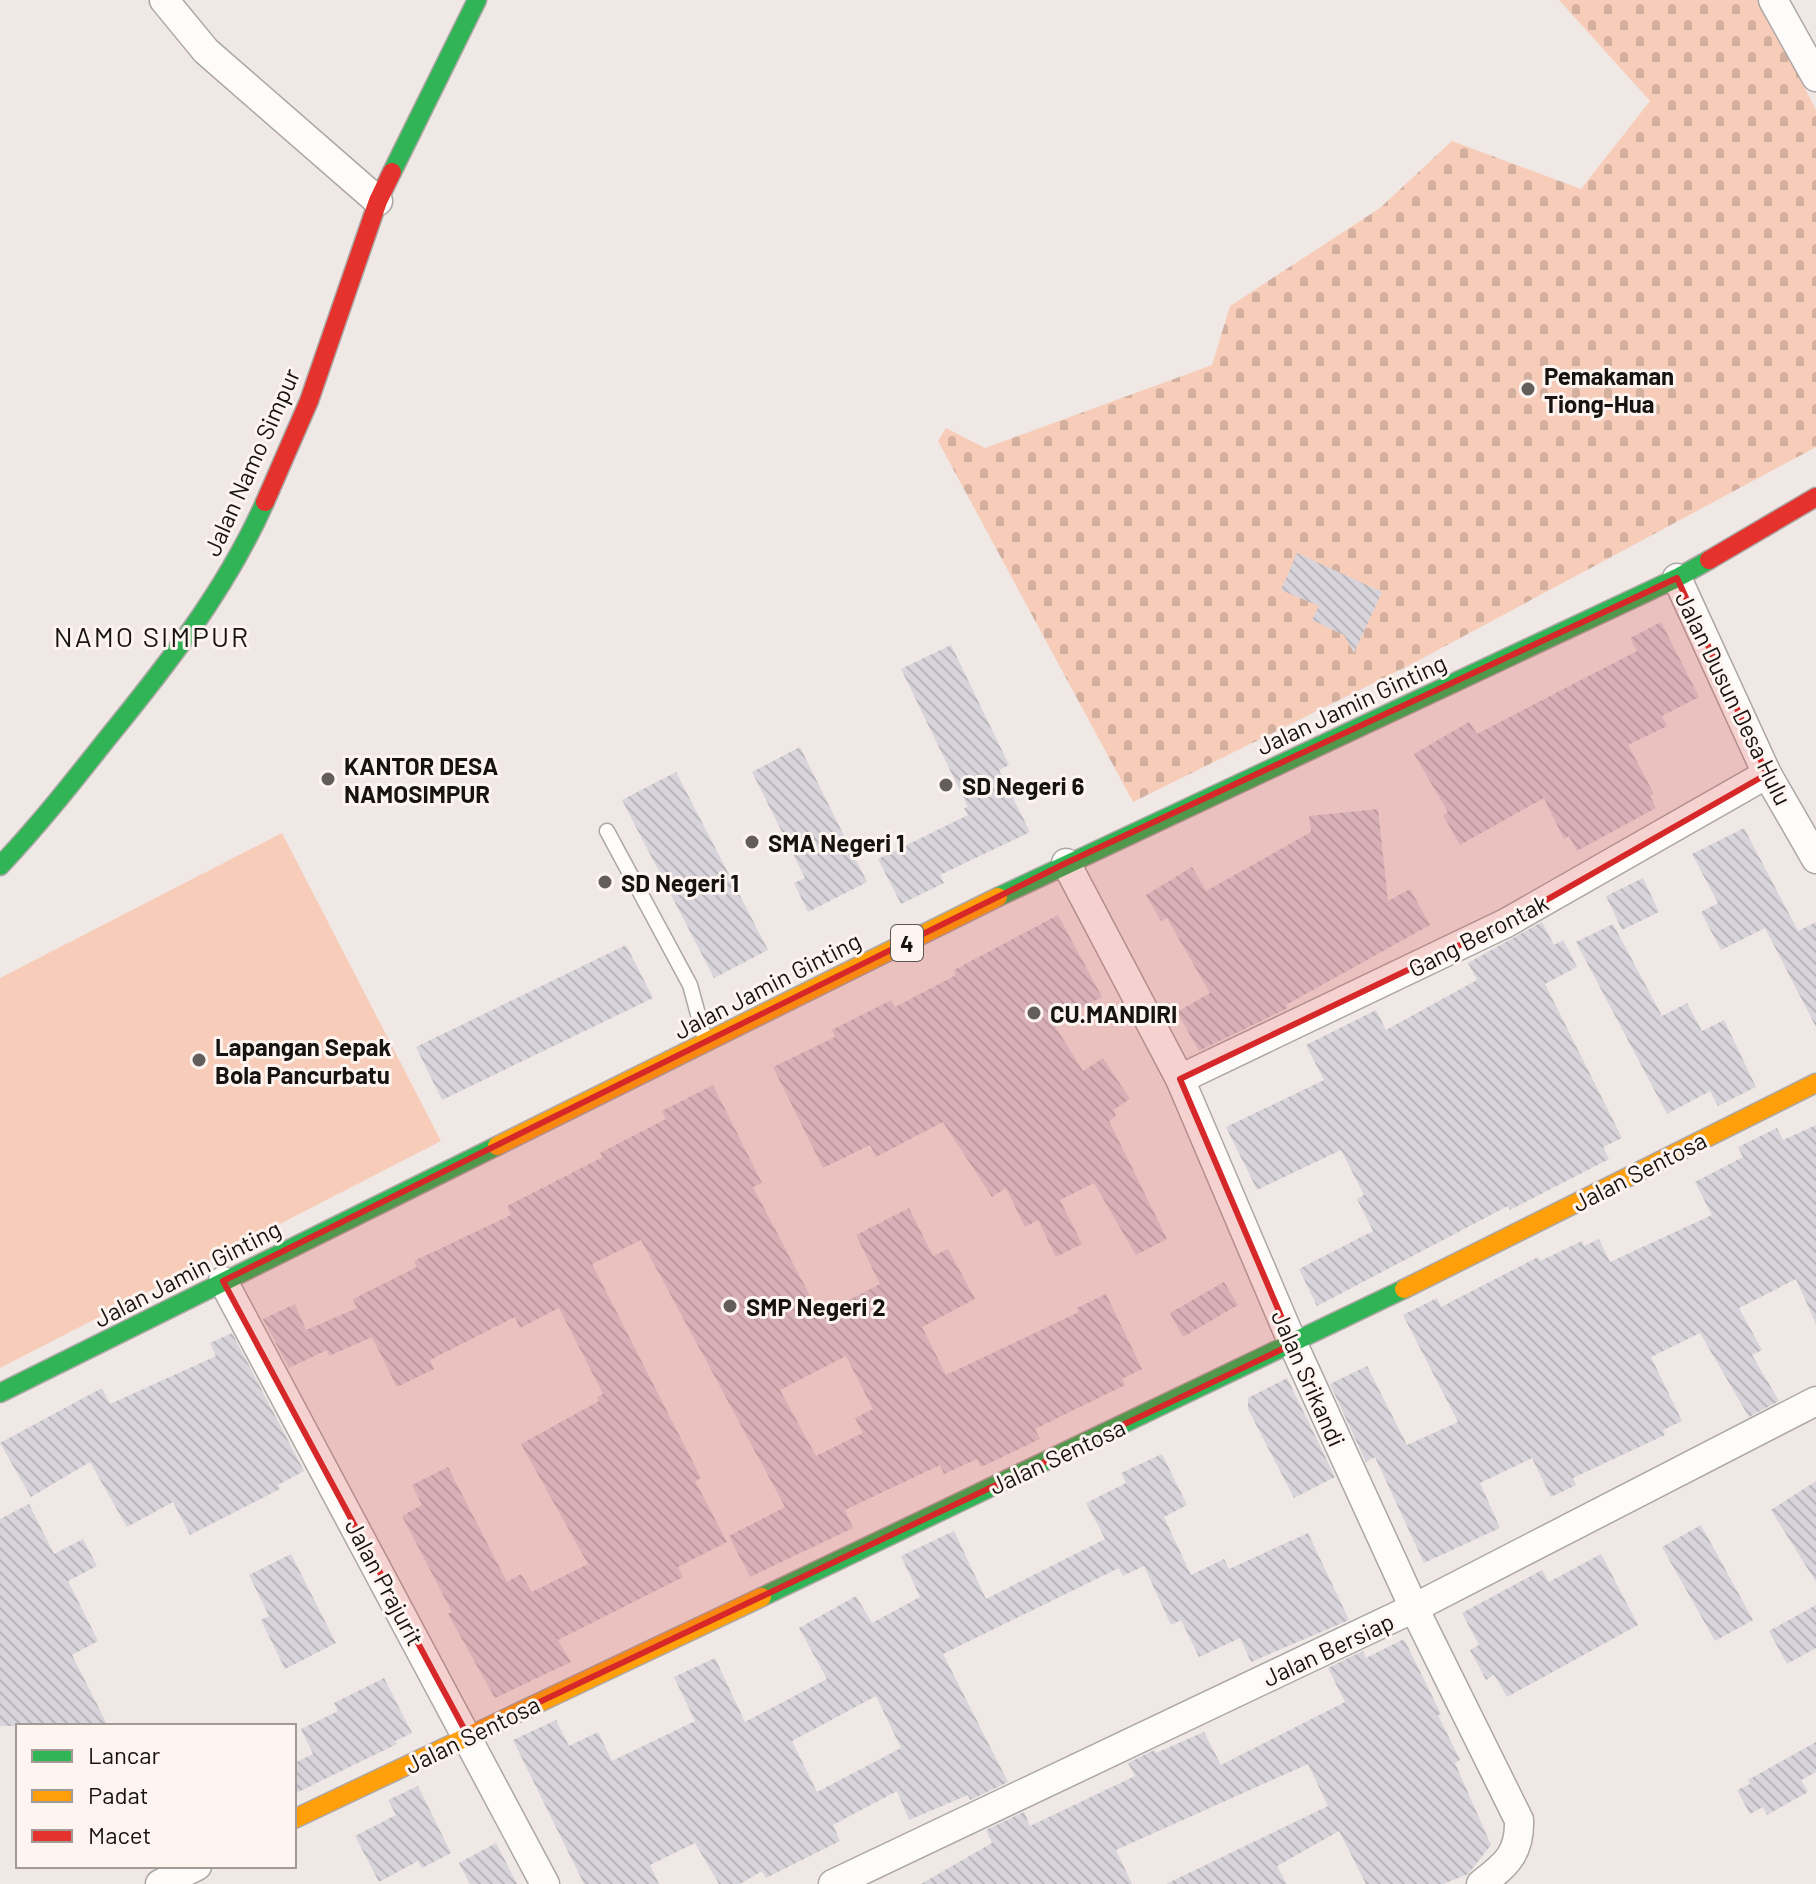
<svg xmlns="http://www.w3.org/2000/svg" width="1816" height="1884" viewBox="0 0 1816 1884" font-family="Barlow,sans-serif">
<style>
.cemetery{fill:url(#cemetery-stones)}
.garden{fill:#f7cdba}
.building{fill:url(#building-back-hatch);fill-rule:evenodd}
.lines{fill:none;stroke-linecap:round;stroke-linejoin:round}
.lane-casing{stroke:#aca7a5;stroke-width:17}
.street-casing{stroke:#aca7a5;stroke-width:31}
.fast-casing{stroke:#aca7a5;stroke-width:21}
.slow-casing{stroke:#aca7a5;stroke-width:21}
.jam-casing{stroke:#aca7a5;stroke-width:21}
.lane{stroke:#fdfcfb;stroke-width:14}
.street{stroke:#fdfcfb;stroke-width:28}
.fast{stroke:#30b455;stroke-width:18}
.slow{stroke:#ff9f0a;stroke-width:18}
.jam{stroke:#e5322d;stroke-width:18}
.marked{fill:#d62828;fill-opacity:0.2;stroke:#d62828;stroke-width:6;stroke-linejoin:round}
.poi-dot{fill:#635e5b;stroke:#fef4f0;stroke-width:3}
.labels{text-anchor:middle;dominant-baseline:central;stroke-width:6;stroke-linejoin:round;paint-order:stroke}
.shield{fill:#fef4f0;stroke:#5c5654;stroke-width:2}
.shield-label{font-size:22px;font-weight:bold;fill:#171311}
.poi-label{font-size:24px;font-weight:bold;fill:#171311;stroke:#fef4f0;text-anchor:start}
.street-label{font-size:24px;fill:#171311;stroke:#fef4f0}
.quarter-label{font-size:28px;letter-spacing:2px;fill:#171311;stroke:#fef4f0}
</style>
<defs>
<pattern id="cemetery-stones" width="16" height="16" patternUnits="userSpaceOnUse" patternTransform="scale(2)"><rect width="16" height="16" fill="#f7cdba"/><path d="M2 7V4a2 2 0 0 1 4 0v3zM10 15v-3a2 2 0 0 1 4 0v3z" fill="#d3af9f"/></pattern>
<pattern id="building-back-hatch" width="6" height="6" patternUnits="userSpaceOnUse" patternTransform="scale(2)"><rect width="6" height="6" fill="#d8d4db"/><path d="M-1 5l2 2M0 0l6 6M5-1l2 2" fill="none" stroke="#b9b5bb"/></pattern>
</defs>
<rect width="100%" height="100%" fill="#efe8e5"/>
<polygon class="cemetery" points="1559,0 1760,0 1816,110 1816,447 1408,666 1133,802 938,441 946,428 985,448 1212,365 1230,306 1380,208 1452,141 1581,189 1650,101"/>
<polygon class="garden" points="282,833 441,1141 0,1368 0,978"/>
<g class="building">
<polygon points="1297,553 1382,592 1354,653 1344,635 1312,620 1319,606 1281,590"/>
<polygon points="1661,622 1699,697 1662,716 1667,726 1628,745 1654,794 1650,796 1656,808 1577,851 1569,836 1564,839 1544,798 1460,845 1443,815 1448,812 1414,754 1469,722 1477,734 1637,651 1630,638"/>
<polygon points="951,645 1009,765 999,770 1030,832 940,875 944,883 901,904 878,859 968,815 964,808 968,807 901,669"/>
<polygon points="800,747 867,882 808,912 794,883 805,878 752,772"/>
<polygon points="676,772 768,950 714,978 622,800"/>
<polygon points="1378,809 1388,901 1410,889 1430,925 1286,1005 1288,1008 1199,1051 1177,1012 1210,993 1167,918 1161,921 1146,895 1192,867 1206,891 1311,832 1309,816"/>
<polygon points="1744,828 1798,931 1816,922 1816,1027 1765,928 1721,950 1701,912 1718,903 1692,854"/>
<polygon points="1643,878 1659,912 1622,930 1606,896"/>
<polygon points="1058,915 1102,997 1053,1023 1083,1071 1103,1058 1130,1099 1113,1110 1116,1116 1109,1121 1167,1239 1136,1255 1094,1183 1060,1200 1082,1244 1056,1257 1038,1220 1025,1227 1006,1188 992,1197 943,1122 876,1157 870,1145 823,1168 773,1067 835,1037 832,1030 891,1000 895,1007 956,975 954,970"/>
<polygon points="1542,922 1554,945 1563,940 1577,967 1545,984 1622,1138 1603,1147 1609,1159 1510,1210 1508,1206 1317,1306 1299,1269 1373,1231 1357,1199 1364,1195 1341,1150 1257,1190 1226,1127 1324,1080 1306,1045 1376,1010 1386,1030 1477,980 1468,963"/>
<polygon points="1613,924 1662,1016 1687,1003 1702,1031 1724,1020 1756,1087 1718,1106 1710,1091 1667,1114 1576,942"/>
<polygon points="626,945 653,998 442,1100 416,1047"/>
<path d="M713,1085L762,1183L753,1187L820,1315L880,1284L856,1235L909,1208L933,1256L948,1249L975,1299L922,1327L946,1375L1079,1312L1077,1308L1106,1294L1142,1369L1122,1379L1125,1385L1035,1429L1040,1439L981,1467L977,1459L944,1474L940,1465L845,1510L853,1528L750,1577L729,1536L785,1507L641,1240L592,1264L701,1478L695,1481L727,1542L678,1567L683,1577L558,1640L571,1662L495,1698L448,1614L452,1612L402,1516L422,1505L412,1485L448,1467L507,1582L521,1574L532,1592L588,1564L521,1444L599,1401L597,1397L603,1394L559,1308L520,1328L515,1317L430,1360L434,1369L397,1387L372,1337L329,1356L327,1350L289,1368L263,1319L295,1304L306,1330L357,1308L353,1299L417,1267L414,1261L511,1215L507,1206L603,1157L600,1153L666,1119L662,1111ZM846,1356L873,1409L855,1418L863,1433L816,1456L780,1390Z"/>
<polygon points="1816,1125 1816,1324 1796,1279 1739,1308 1762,1350 1752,1355 1779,1401 1749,1417 1700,1333 1651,1357 1682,1421 1663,1430 1665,1435 1573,1478 1576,1485 1551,1497 1532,1458 1480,1483 1500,1528 1424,1563 1375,1457 1366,1462 1330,1384 1367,1366 1407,1445 1458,1422 1403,1315 1437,1298 1441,1307 1538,1257 1540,1261 1582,1241 1584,1246 1599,1239 1610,1262 1712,1215 1695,1182 1743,1157 1738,1147 1777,1128 1783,1140"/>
<polygon points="1224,1282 1238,1305 1183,1337 1170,1313"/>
<polygon points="232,1333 304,1471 278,1485 280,1489 190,1535 173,1502 127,1527 90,1462 31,1497 0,1443 102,1388 110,1404 216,1356 210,1343"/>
<polygon points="1287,1378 1335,1477 1294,1498 1248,1409 1248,1398"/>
<path d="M1162,1454L1187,1505L1164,1517L1191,1575L1224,1559L1229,1569L1308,1533L1349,1620L1251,1662L1240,1638L1199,1657L1181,1620L1171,1625L1144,1566L1123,1576L1119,1568L943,1654L1008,1782L970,1800L968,1795L909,1820L897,1791L833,1825L840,1841L766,1878L762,1871L740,1884H719L695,1843L650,1865L659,1884H584L513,1740L556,1720L569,1746L598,1732L612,1761L695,1721L674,1677L715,1658L745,1722L827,1679L799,1628L856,1596L872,1623L920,1597L901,1556L954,1531L986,1599L1105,1539L1086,1503L1126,1483L1121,1473ZM876,1696L901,1748L817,1792L792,1741Z"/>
<polygon points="1816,1481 1816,1582 1771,1510"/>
<polygon points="29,1504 54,1554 83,1539 97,1566 68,1581 98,1641 72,1655 108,1726 0,1726 0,1519"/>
<polygon points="1701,1525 1753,1620 1715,1641 1662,1547"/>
<polygon points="291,1554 336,1643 285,1669 261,1620 269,1616 249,1575"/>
<polygon points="1601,1554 1638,1625 1507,1697 1494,1675 1486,1680 1470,1650 1479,1645 1462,1613 1542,1570 1549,1582"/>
<polygon points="1816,1605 1816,1648 1787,1664 1769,1631"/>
<polygon points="1404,1639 1441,1714 1438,1715 1460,1760 1455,1763 1491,1845 1468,1874 1443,1884 1366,1884 1339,1831 1277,1866 1287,1884 1166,1884 1328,1806 1308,1764 1116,1850 1132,1884 921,1884 992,1843 986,1830 1024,1812 1030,1826 1135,1776 1128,1763 1154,1750 1156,1753 1204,1732 1221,1765 1345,1702 1328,1668 1363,1651 1366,1658"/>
<polygon points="384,1678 412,1733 395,1741 397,1744 294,1794 294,1763 313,1754 301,1729 338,1711 334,1703"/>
<polygon points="1816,1742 1816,1772 1801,1780 1808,1792 1767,1815 1763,1807 1750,1814 1737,1790 1750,1784 1748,1780"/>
<polygon points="418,1786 451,1853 422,1868 418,1861 379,1882 355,1836 396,1815 388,1800"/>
<polygon points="496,1843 517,1884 470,1884 459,1863"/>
</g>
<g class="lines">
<g class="lane-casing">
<polyline id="lane" points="607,831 690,985 704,1036"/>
</g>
<g class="street-casing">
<g id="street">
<polyline points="164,0 206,51 378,201"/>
<polyline points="1773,0 1816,77"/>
<polyline points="1677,578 1767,774 1816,859"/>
<path d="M1066,863L1180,1079L1293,1344L1414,1608L1519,1820C1520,1853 1507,1864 1481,1884"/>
<polyline points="1180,1079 1506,923 1767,774"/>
<polyline points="223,1281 545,1884"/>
<polyline points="160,1884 197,1866"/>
<polyline points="833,1884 1414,1608 1816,1401"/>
</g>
</g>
<g class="fast-casing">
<g id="fast">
<polyline points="392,172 477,0"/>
<path d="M0,866C38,826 72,783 106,740C167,665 226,590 265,502"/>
<polyline points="998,897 1677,578 1709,560"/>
<polyline points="0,1393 497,1146"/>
<polyline points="762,1597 1404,1289"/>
</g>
</g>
<g class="slow-casing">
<g id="slow">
<polyline points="497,1146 998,897"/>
<polyline points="1404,1289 1816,1083"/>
<polyline points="294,1819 762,1597"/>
</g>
</g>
<g class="jam-casing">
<g id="jam">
<polyline points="265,502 309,401 378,201 392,172"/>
<polyline points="1709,560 1816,497"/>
</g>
</g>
<use href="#lane" class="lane"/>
<use href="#street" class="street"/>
<use href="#fast" class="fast"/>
<use href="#slow" class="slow"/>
<use href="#jam" class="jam"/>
</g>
<path class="marked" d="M1677,578L1767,774L1506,923L1180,1079L1293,1344L468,1736L223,1281L1066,863Z"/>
<g class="poi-dot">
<circle cx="1528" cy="389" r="8"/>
<circle cx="328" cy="779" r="8"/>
<circle cx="946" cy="785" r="8"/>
<circle cx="752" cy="842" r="8"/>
<circle cx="605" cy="882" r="8"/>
<circle cx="1034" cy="1013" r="8"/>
<circle cx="199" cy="1060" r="8"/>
<circle cx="730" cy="1306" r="8"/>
</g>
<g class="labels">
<rect class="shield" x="891" y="925" width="32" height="36" rx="6"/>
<g class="shield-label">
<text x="907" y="943">4</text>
</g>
<g class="poi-label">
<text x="1544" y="375">Pemakaman<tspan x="1544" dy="28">Tiong-Hua</tspan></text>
<text x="344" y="765">KANTOR DESA<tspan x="344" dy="28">NAMOSIMPUR</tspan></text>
<text x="962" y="785">SD Negeri 6</text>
<text x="768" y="842">SMA Negeri 1</text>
<text x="621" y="882">SD Negeri 1</text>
<text x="1050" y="1013">CU.MANDIRI</text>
<text x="215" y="1046">Lapangan Sepak<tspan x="215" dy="28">Bola Pancurbatu</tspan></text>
<text x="746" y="1306">SMP Negeri 2</text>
</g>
<g class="street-label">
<text transform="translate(251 462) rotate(-66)">Jalan Namo Simpur</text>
<text transform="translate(1734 698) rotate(64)">Jalan Dusun Desa Hulu</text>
<text transform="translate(1351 704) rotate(-25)">Jalan Jamin Ginting</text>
<text transform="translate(1478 935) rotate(-27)">Gang Berontak</text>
<text transform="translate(767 985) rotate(-27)">Jalan Jamin Ginting</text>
<text transform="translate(1639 1171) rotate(-27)">Jalan Sentosa</text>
<text transform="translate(187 1273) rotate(-27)">Jalan Jamin Ginting</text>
<text transform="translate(1309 1378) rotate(66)">Jalan Srikandi</text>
<text transform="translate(1057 1456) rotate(-25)">Jalan Sentosa</text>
<text transform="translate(385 1582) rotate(62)">Jalan Prajurit</text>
<text transform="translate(1328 1649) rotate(-25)">Jalan Bersiap</text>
<text transform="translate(472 1734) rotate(-26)">Jalan Sentosa</text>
</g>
<g class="quarter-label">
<text x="152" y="636">NAMO SIMPUR</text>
</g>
</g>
<rect x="16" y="1724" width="280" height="144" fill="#fef4f0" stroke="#a29a97" stroke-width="2"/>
<rect x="32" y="1750" width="40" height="12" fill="#30b455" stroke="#a29a97" stroke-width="2"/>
<text x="88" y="1764" font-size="24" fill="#171311">Lancar</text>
<rect x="32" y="1790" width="40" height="12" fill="#ff9f0a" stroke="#a29a97" stroke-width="2"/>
<text x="88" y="1804" font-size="24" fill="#171311">Padat</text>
<rect x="32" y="1830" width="40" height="12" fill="#e5322d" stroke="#a29a97" stroke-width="2"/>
<text x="88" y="1844" font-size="24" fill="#171311">Macet</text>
</svg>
